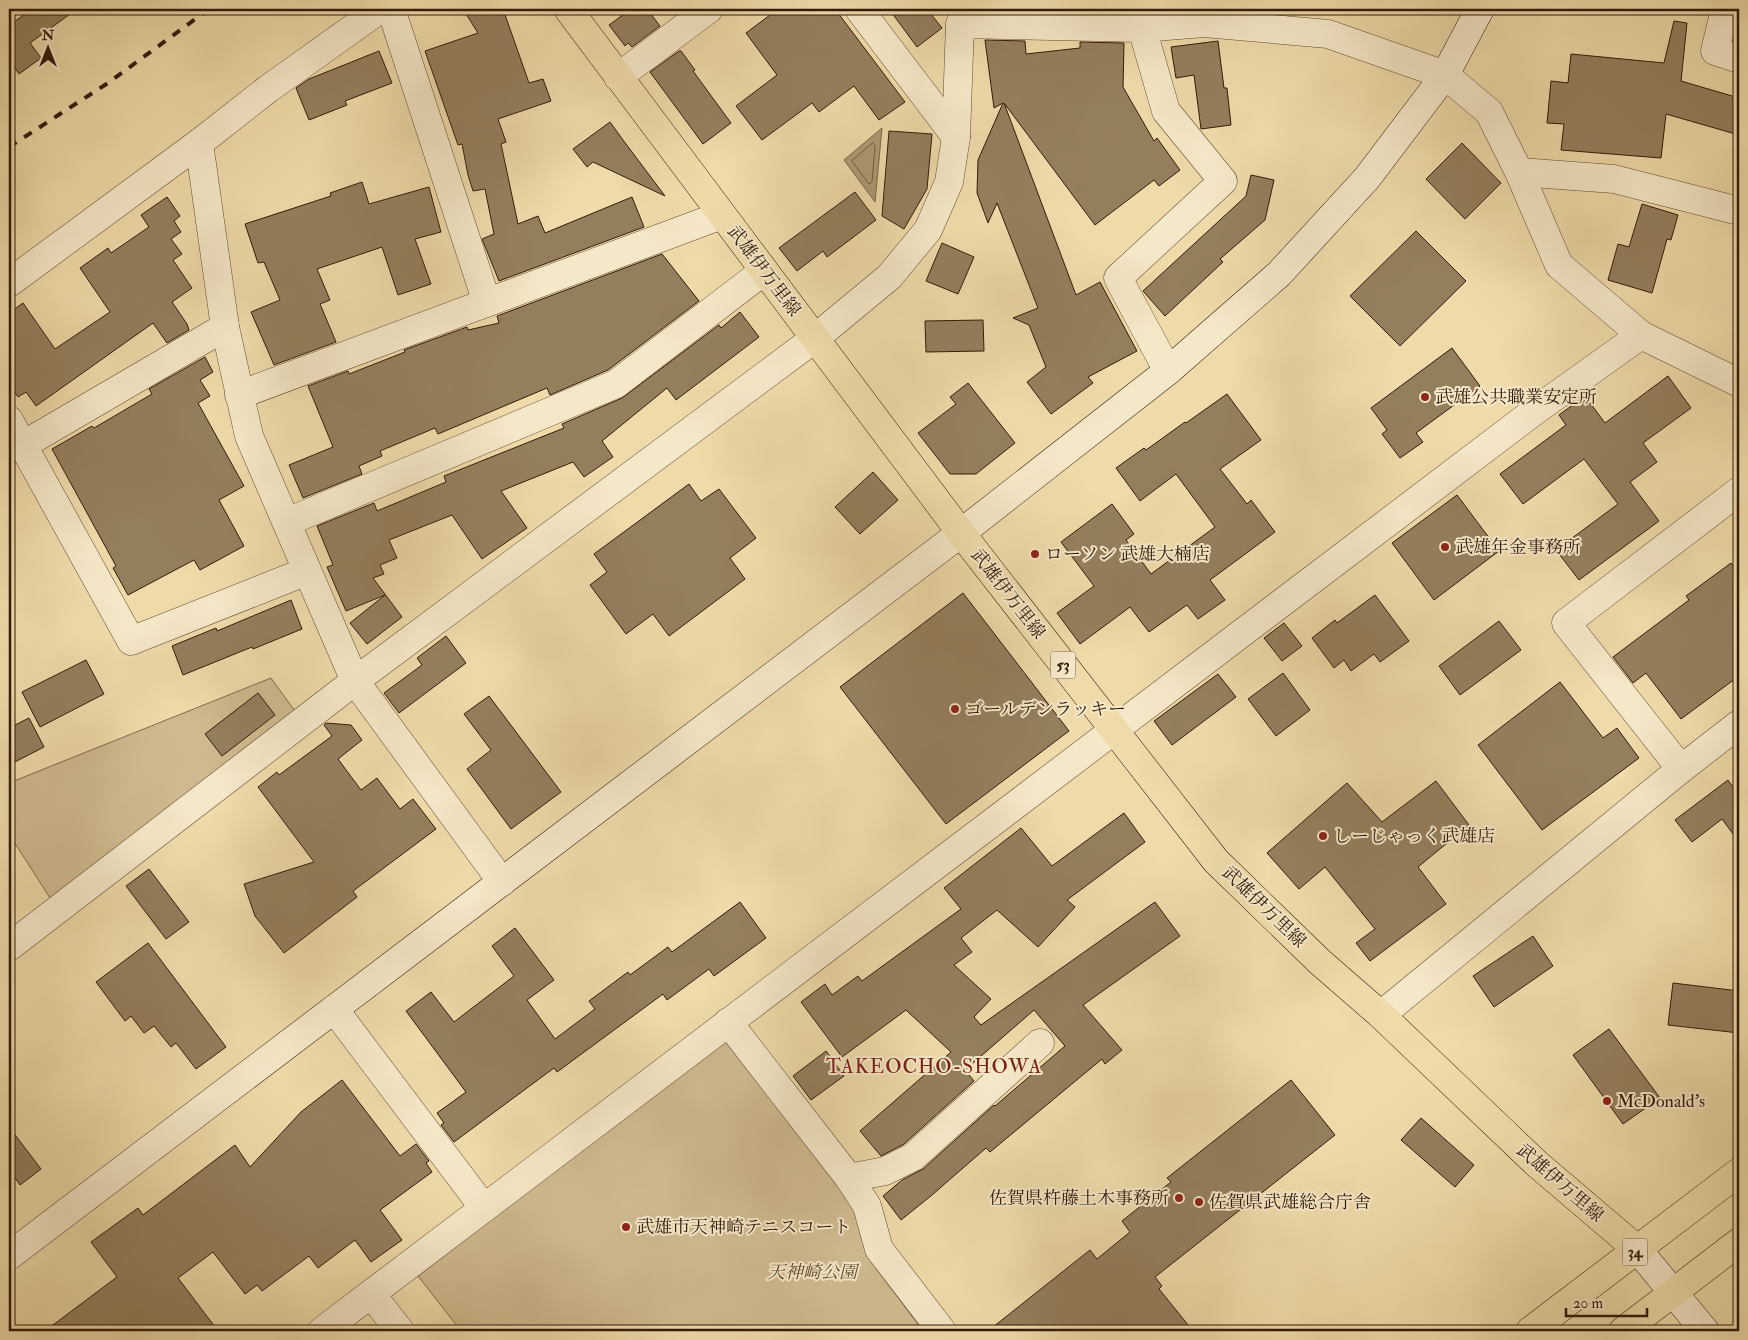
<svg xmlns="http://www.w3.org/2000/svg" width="1748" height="1340" viewBox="0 0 1748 1340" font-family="'IM FELL Double Pica','Noto Serif JP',serif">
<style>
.green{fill:#cfba8f;stroke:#806a4c}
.water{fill:#ae9a73;stroke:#7c6749}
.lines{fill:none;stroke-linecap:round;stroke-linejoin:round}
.shore{stroke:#705a3e;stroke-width:1}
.building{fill:#947f5d;stroke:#311b09}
.street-casing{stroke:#604b31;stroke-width:29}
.secondary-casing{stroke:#311b09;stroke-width:29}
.primary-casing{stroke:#311b09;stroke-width:29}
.highway-casing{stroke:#311b09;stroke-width:29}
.street{stroke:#f5e8c8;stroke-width:28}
.secondary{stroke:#f5e8c8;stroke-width:28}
.primary{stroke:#efdbaa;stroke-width:28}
.highway{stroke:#efdbaa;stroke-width:28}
.rail{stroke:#311b09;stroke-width:4;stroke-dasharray:9 9;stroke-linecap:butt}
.poi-dot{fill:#8f2418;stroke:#f5e8c8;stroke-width:2}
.labels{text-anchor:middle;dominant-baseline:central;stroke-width:4;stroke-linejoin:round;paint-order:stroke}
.shield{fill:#f5e8c8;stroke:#6c5842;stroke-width:1}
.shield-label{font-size:16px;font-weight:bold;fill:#311b09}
.street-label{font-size:18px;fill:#311b09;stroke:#f5e8c8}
.poi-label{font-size:18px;fill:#311b09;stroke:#f5e8c8;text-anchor:start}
.park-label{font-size:18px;font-style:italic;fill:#604b31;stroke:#f5e8c8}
.quarter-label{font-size:20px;letter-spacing:1px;fill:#7a1f14;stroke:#f5e8c8}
</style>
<rect width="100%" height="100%" fill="#efdbaa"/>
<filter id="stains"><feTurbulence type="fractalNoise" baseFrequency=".004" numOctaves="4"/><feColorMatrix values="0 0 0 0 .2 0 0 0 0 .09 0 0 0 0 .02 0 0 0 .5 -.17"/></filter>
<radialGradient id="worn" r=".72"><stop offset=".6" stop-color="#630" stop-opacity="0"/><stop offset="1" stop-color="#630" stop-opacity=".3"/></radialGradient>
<g class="green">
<polygon points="271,678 297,714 50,898 9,834 9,783"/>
<polygon points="726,1038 853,1204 872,1263 923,1331 461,1331 418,1276"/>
</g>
<polygon class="water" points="882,128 875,202 844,160"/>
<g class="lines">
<polygon class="shore" points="873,143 875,146 872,182 869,184 852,161"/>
</g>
<g class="building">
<polygon points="33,9 77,9 30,43 41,58 19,74 9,59 9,13 15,21"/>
<polygon points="463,9 503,9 529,83 543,79 551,101 498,119 506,142 501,144 518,224 538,216 545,233 632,197 644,227 499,281 482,239 494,234 485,189 473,191 468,175 462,144 458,145 425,51 478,33"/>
<polygon points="631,9 647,9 660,26 632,47 628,43 625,46 609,25"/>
<polygon points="778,9 835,9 905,102 879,120 854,86 819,112 812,103 762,140 736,106 777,75 746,33"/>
<polygon points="889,9 927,9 942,28 917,47"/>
<polygon points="1080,9 1121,9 1121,12 1080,11"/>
<polygon points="1674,21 1687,23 1681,81 1739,98 1739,135 1666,114 1661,158 1561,150 1564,124 1547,123 1551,81 1568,83 1571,54 1664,63"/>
<polygon points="985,40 1025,41 1026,54 1080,48 1080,42 1124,43 1123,87 1154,141 1157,138 1180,170 1159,186 1154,180 1095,225 1004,103 1076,295 1100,282 1137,351 1088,377 1093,383 1051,414 1027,382 1046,367 1029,325 1013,318 1038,308 997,203 988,223 977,193 978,160 1003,103 994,108"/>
<polygon points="1218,41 1224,88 1227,88 1231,125 1201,129 1194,75 1176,78 1171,47"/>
<polygon points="379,51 392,83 345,101 347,105 309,120 296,88 309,79"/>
<polygon points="679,51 681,51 695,70 693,71 731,123 703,144 650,72"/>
<polygon points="610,122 623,140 665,196 593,162 587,167 573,149"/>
<polygon points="889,131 932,134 927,189 904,229 882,216"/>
<polygon points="1462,143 1501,183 1465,219 1426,179"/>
<polygon points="1251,175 1274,180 1265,220 1220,259 1223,262 1165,316 1143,291 1246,196"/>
<polygon points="362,182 369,204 429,187 441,232 415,239 431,284 398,295 382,247 317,269 330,300 320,304 336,342 274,365 251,312 280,300 264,262 258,263 245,224 331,196 330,193"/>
<polygon points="855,192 876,220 827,257 823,251 797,271 779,248"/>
<polygon points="167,197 180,216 174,221 181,232 171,239 182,254 173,260 192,288 172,302 187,324 189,330 167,343 153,323 36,406 26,392 18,397 9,383 9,313 23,303 55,349 110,312 80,268 108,248 111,253 149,227 141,215"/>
<polygon points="1642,204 1678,215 1671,240 1667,239 1652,293 1608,280 1618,244 1629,247"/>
<polygon points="1416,231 1466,281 1400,346 1350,296"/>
<polygon points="942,243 974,257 958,294 926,281"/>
<polygon points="662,254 699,301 608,370 550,395 547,388 438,434 435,428 380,451 382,456 359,466 362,474 303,498 289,465 333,447 308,386 348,371 349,374 405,352 404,350 467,327 468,330 499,323 497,316"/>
<polygon points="740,312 759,337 676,400 667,388 602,441 613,457 584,477 573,462 501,491 527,528 482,559 452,515 389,540 397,558 380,565 384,574 373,578 402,617 367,644 350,623 385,595 346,611 327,567 333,565 317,526 374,503 377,511 446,482 444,476 564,428 562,424 622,398 719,325 721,328"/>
<polygon points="983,320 984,351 926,352 925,321"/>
<polygon points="1452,348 1480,386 1416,433 1423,442 1400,458 1382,434 1387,430 1371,408"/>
<polygon points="205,357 213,372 200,380 210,396 198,403 244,486 219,500 244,546 200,570 194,560 128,595 113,568 116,566 52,449 92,426 94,428 152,394 149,389"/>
<polygon points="1668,376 1691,408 1643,443 1657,462 1630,482 1659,521 1579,580 1556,550 1618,504 1584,459 1523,504 1500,474 1566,425 1559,415 1585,396 1605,423"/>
<polygon points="968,383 1015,443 976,474 950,474 918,433 956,404 950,397"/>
<polygon points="1227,394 1261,440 1220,469 1247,504 1251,500 1275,532 1210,580 1225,600 1198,619 1187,605 1149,632 1130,607 1080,644 1057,613 1094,586 1061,542 1112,504 1134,534 1126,540 1151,574 1215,527 1176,474 1140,501 1116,468 1144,448 1146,450 1185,422 1186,423"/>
<polygon points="873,472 898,500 860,534 835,507"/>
<polygon points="689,484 701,501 719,489 756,538 730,558 745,579 669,636 653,614 626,634 590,585 607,572 594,554"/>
<polygon points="1457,495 1499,551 1434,600 1392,543"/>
<polygon points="1731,563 1739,574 1739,676 1681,719 1646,673 1633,683 1613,657 1689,600 1686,596"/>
<polygon points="963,593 1069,731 946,824 840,687"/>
<polygon points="1375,595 1409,641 1380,662 1374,654 1351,671 1344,660 1334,668 1312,638 1335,620 1337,623"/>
<polygon points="291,600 302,629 253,649 252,647 183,675 172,646 216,628 217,631"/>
<polygon points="1499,621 1521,650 1460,695 1439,666"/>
<polygon points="1284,623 1302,646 1282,661 1264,638"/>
<polygon points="446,636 466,663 399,713 384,693 422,665 417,658"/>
<polygon points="86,660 104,694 40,727 22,692"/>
<polygon points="1283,673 1310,710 1276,736 1248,699"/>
<polygon points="1218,674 1236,697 1172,745 1154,721"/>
<polygon points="1560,682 1603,738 1617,728 1639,758 1542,830 1478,745"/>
<polygon points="258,693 275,715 222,756 205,734"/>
<polygon points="489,696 561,792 511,829 467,769 491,750 464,714"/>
<polygon points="29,718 44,747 9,765 9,728"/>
<polygon points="326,723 351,725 362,740 338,759 361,790 377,778 400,809 413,799 436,829 353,891 357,897 284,953 255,916 244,884 314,862 258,787 277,772 279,775 332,736 324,725"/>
<polygon points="1728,780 1739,796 1739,842 1722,819 1692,842 1675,820"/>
<polygon points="1436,781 1469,825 1418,867 1446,904 1370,961 1356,943 1375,929 1325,867 1299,889 1267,853 1347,783 1382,822"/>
<polygon points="1124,813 1145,842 1067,900 1075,907 1038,947 997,910 961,938 972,952 954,965 991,999 974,1017 981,1025 1155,902 1180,936 1083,1005 1122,1050 1105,1064 1102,1059 990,1152 986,1148 932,1195 901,1220 883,1196 902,1180 923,1169 994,1105 995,1106 1065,1046 1034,1010 965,1070 974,1081 904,1144 881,1156 860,1131 951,1052 906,1010 842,1057 801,1002 825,984 832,995 858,976 862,981 961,909 944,888 1021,828 1052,866"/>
<polygon points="149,869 189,922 166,939 126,886"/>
<polygon points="740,902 766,938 714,976 709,969 667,1000 663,994 557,1072 554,1068 454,1142 441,1125 444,1123 437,1113 466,1092 406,1011 431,992 454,1022 514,976 492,946 515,928 554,980 527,1000 555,1039 595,1009 589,1001 628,972 630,975 668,947 672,952"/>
<polygon points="1533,936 1553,966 1494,1007 1473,976"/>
<polygon points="148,943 226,1047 196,1069 176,1043 171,1047 154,1026 144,1033 131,1016 125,1021 96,982"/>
<polygon points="1673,983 1739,991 1739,1033 1668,1025"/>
<polygon points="1609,1029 1660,1098 1623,1124 1573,1055"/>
<polygon points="826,1051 844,1076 811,1100 793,1076"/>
<polygon points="342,1080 400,1156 416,1144 429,1161 426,1163 432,1172 380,1210 402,1240 371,1262 355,1240 318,1268 309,1256 262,1291 257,1285 245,1294 213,1252 178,1278 218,1331 45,1331 117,1277 91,1242 138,1208 143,1215 235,1145 250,1167 301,1112"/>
<polygon points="1291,1080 1335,1135 1155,1277 1162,1286 1159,1289 1193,1331 988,1331 1090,1250 1097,1259 1130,1232 1122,1221 1171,1182 1167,1178"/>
<polygon points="1421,1118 1474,1165 1455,1187 1401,1140"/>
<polygon points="9,1127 41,1169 20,1185 9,1169"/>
</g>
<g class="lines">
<g class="street-casing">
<g id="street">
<polyline points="391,9 487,303"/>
<polyline points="1725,9 1715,51 1739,59"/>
<polyline points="618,77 709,9"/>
<polyline points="956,137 960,24 1142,28"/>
<polyline points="199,143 225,327 249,436 355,681 502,882"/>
<polyline points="1519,172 1614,179 1739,211"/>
<polyline points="9,283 199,143 268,89 380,9"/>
<polyline points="1168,371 1118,278 1223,181 1166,111 1142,28 1204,23 1328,34 1445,75 1489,112 1519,172 1559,265 1641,335 1739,383"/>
<polyline points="239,395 722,215"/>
<polyline points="9,420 131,641 307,571"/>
<polyline points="23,445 225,327"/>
<polyline points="287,522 616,384 764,271"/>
<polyline points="1681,769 1566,623 1739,491"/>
<polyline points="9,947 355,681 814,339 889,277 928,230 949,182 956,137 859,9"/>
<polyline points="334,1009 484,1208"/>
<polyline points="1381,1015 1681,769 1739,724"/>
<polyline points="728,1022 849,1178 867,1206 879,1249 942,1331"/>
<polyline points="849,1178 885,1171 913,1157 1040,1043"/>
<polyline points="371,1294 400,1331"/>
<polyline points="322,1331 1536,410 1641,335"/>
</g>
</g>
<g class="secondary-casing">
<g id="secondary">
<polyline points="1638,1250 1705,1331"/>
<polyline points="9,1256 961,533 1168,371 1279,274 1367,178 1445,75 1480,9"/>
</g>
</g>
<g class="primary-casing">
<polyline id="primary" points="568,9 961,533 1216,861 1320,962 1381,1015 1536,1163 1638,1250"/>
</g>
<g class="highway-casing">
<g id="highway">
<polyline points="1530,1331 1739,1172"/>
<polyline points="1623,1331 1739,1242"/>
</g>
</g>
<use href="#street" class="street"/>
<use href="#secondary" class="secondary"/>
<use href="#primary" class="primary"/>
<use href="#highway" class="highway"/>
<polyline class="rail" points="9,147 108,83 209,9"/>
</g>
<g class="poi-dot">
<circle cx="1425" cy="397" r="5"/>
<circle cx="1445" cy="547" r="5"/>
<circle cx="1035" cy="554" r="5"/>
<circle cx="955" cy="709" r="5"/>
<circle cx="1323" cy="836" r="5"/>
<circle cx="1607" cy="1101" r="5"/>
<circle cx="1179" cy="1198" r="5"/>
<circle cx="1199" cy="1202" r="5"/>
<circle cx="626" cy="1227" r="5"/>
</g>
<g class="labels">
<g class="shield">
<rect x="1050.5" y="651.5" width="25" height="27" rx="4"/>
<rect x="1622.5" y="1238.5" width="25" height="27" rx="4"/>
</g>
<g class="shield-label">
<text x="1063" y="665">53</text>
<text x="1635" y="1252">34</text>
</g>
<g class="street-label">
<text transform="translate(764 271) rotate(53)">武雄伊万里線</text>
<text transform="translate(1008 594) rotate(52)">武雄伊万里線</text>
<text transform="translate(1264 907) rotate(44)">武雄伊万里線</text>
<text transform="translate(1560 1183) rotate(41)">武雄伊万里線</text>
</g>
<g class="poi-label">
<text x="1435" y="397">武雄公共職業安定所</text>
<text x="1455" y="547">武雄年金事務所</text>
<text x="1045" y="554">ローソン 武雄大楠店</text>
<text x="965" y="709">ゴールデンラッキー</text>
<text x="1333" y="836">しーじゃっく武雄店</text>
<text x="1617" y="1101">McDonald's</text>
<text x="1169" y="1198" text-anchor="end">佐賀県杵藤土木事務所</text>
<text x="1209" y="1202">佐賀県武雄総合庁舎</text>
<text x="636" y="1227">武雄市天神崎テニスコート</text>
</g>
<g class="park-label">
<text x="812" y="1272">天神崎公園</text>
</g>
<g class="quarter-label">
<text x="934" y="1066">TAKEOCHO-SHOWA</text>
</g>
</g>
<rect width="1748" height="1340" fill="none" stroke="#efdbaa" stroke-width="30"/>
<rect x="10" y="10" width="1728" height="1320" fill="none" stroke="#311b09" stroke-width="2.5"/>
<rect x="15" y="15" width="1718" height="1310" fill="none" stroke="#311b09"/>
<g transform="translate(48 48)" stroke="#f5e8c8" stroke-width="4" paint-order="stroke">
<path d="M0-4L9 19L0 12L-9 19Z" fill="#311b09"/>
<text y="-8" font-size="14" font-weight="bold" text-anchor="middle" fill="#311b09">N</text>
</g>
<path d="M1566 1308v8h81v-8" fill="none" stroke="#311b09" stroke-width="2.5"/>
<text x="1573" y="1308" font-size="15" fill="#311b09" stroke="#f5e8c8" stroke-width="4" paint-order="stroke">20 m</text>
<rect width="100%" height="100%" filter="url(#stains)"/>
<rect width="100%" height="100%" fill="url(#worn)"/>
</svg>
